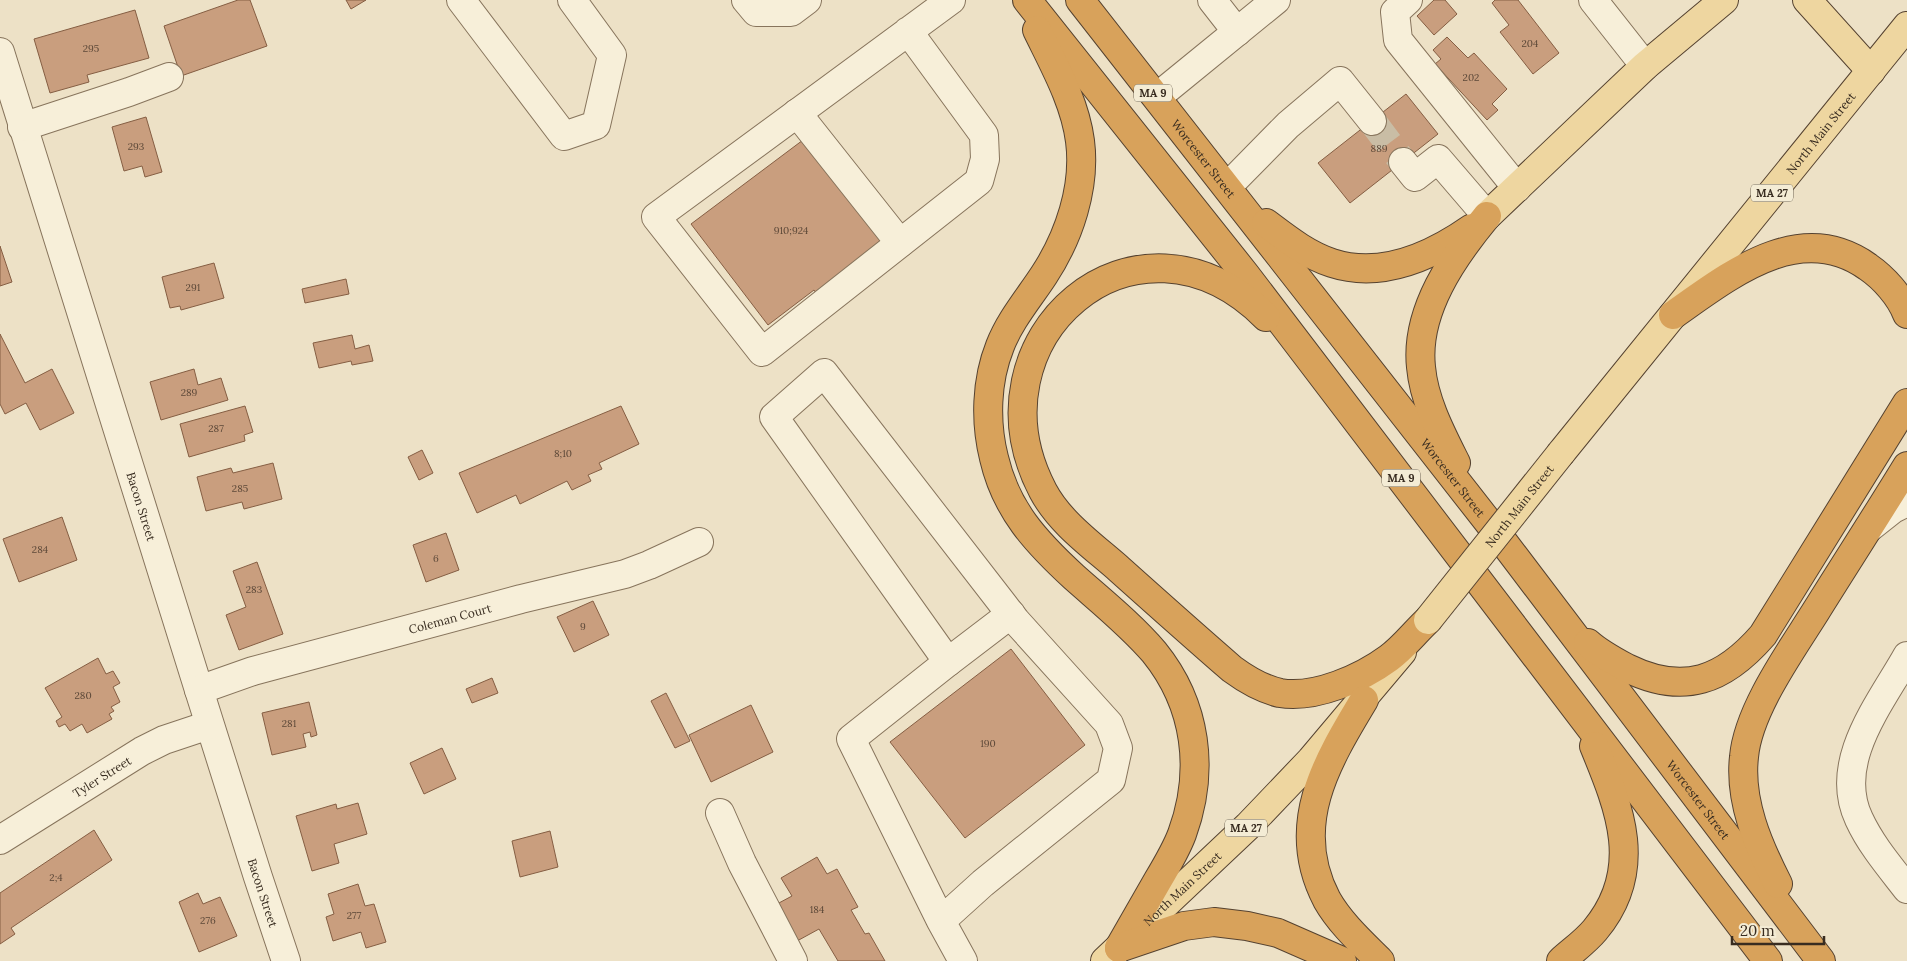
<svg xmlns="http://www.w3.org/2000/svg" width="1907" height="961" viewBox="0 0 1907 961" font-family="Lora,serif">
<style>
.building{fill:#c99e7e;stroke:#855e43}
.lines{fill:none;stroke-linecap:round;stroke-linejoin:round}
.minor-tunnel{stroke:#c9bda5;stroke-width:28;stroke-dasharray:28 14;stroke-linecap:butt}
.minor-casing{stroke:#87745c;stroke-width:30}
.major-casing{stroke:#554230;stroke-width:30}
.highway-casing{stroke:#554230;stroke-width:30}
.minor{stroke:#f7efd9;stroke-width:28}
.major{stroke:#eed6a0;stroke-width:28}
.highway{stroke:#d8a25b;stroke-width:28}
.major-bridge-casing{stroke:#554230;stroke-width:30;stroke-linecap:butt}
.major-bridge{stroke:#eed6a0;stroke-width:28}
.labels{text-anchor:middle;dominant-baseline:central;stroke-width:5;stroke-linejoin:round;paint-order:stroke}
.number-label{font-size:10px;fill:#5c4838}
.shield{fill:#f4ecd5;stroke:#706656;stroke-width:1}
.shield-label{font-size:11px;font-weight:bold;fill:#382c20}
.street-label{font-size:12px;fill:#382c20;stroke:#f4ecd5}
</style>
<rect width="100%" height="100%" fill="#ede1c6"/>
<g class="building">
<polygon points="238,0 250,0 267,46 181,76 164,26"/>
<polygon points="346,0 366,0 351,9"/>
<polygon points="1434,0 1445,0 1457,14 1434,35 1417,16"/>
<polygon points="1495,0 1518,0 1559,53 1533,74 1500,32 1509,25 1492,3"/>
<polygon points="135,10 149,58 87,75 89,82 50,93 34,39"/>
<polygon points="1447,37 1468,58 1474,53 1507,89 1492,104 1498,110 1487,120 1435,64 1441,59 1433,50"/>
<polygon points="1406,94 1438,134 1350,203 1318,163"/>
<polygon points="146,117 162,172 145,177 142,166 124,171 112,127"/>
<polygon points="803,140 890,237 816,293 814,290 768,325 691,224"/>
<polygon points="0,246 12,282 0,286"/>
<polygon points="214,263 224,298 181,310 180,306 170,308 162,277"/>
<polygon points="346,279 349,294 305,303 302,289"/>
<polygon points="0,334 25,383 52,369 74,413 40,430 26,403 5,414 0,404"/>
<polygon points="352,335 355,349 369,345 373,361 352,365 351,361 319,368 313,343"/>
<polygon points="194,369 198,385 221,378 228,400 161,420 150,382"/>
<polygon points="245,406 253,432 244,435 245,441 189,457 180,424"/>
<polygon points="621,406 639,444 599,463 602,469 588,475 591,481 572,490 567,481 520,504 516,495 477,513 459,473"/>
<polygon points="422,450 433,473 419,480 408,457"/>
<polygon points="273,463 282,499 244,509 242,502 206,511 197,477 231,468 233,473"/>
<polygon points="62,517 77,560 19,582 3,539"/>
<polygon points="446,533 459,570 426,582 413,545"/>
<polygon points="257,562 283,634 239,650 226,615 246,607 233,571"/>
<polygon points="593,601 609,635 574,652 557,617"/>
<polygon points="1011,649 1085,745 965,838 890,742"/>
<polygon points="98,658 106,674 113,671 120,683 113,687 120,702 111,707 114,711 109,714 112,719 87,733 82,724 70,731 65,724 59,727 56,721 62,717 45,688"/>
<polygon points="492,678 498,693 472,703 466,689"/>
<polygon points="666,693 690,741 675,748 651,701"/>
<polygon points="309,702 317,735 311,737 310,732 303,734 306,747 272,755 262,713"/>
<polygon points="751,705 773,752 711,782 689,735"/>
<polygon points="442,748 456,779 424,794 410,763"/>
<polygon points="358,803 367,834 334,844 339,863 312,871 296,816 336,804 337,809"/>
<polygon points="94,830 112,860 11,928 15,934 0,944 0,893"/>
<polygon points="550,831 558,867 520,877 512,841"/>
<polygon points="817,857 827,874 837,869 858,907 851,910 865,934 869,933 885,961 838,961 819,929 797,941 777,904 792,896 781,878"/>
<polygon points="358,884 365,906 374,904 386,942 366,948 361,932 333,941 326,917 334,914 328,894"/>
<polygon points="198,893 203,904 220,897 237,936 199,952 179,902"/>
</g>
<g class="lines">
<polyline class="minor-tunnel" points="1372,121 1403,162"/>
<g class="minor-casing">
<g id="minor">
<polyline points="461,0 564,136 596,125 612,55 572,0"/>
<polyline points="746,0 756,12 791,12 807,0"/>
<polyline points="1212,0 1237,32"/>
<polyline points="1408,0 1395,12 1398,40 1517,188"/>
<polyline points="1593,0 1645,66"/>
<path d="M908,31L984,135L985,159L979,181L762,352L656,217C755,144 853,72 951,0"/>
<path id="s1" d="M0,52L199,690L258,877L286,961"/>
<polyline points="1157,97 1276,0"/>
<polyline points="797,113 900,243"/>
<polyline points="22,127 129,92 169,77"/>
<polyline points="1403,162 1415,177 1438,159 1487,216"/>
<polyline points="1227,187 1288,125 1340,81 1372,121"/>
<polyline points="1869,528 1893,509 1907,502"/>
<path d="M1907,656C1880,704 1832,762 1859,819C1871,845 1890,867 1907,889"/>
<polyline points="948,662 1011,614"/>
<path id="s2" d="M199,690L253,671L521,599L625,574L649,565L699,542"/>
<polyline points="720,813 742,863 793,961"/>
<path id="s3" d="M0,840L142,751L164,740L209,725"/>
<polyline points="941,921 983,883 1111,780 1118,748 1109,724 1016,621 824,373 774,417 948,662 851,739 941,921 963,961"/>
</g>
</g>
<g class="major-casing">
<g id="major">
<polyline points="1807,0 1871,71"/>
<polyline points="1487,216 1645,66 1724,0"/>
<path id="s4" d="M1561,453L1907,26"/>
<path id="s5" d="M1105,961L1248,826L1311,760L1402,652"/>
</g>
</g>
<g class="highway-casing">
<g id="highway">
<polyline points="1027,0 1245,274 1768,961"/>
<path id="s6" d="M1080,0L1489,523L1821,961"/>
<path d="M1037,30C1054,65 1075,102 1080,141C1086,187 1069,237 1044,275C1029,298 1010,320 1000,346C986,381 985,422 994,458C1006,510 1036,542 1074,577C1101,601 1131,625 1154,652C1197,705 1205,771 1182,834C1176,850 1167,865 1158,880C1145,903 1132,925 1119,948"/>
<path d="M1266,223C1286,238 1307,255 1332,263C1381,279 1432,256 1472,228"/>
<path d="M1673,315C1730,275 1800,218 1868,267C1884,278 1900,296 1907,314"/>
<path d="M1266,317C1136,188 963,339 1043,491C1060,523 1093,546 1119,569C1157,603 1194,636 1232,669C1247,680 1262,689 1280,693C1315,699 1362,678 1389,658C1403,648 1415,632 1428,620"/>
<path d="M1456,463C1441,433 1424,401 1421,367C1415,311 1453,257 1487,216"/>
<path d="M1588,643C1599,653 1614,661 1627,668C1684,696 1724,680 1763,635L1907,403"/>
<path d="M1364,700C1326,763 1288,826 1327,900C1340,923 1362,943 1380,961"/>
<path d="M1778,884C1758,845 1739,801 1744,757C1748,710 1791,651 1816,611C1846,563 1877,515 1907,466"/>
<polyline points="1119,948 1184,926 1214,922 1247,926 1278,933 1342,961"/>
<path d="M1561,961C1572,951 1585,942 1595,930C1645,870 1620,809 1594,746"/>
</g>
</g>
<use href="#minor" class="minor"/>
<use href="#major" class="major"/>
<use href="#highway" class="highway"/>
<g class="major-bridge-casing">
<g id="major-bridge">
<path id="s7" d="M1428,620L1561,453"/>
</g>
</g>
<use href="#major-bridge" class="major-bridge"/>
</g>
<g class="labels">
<g class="number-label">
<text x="1530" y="43">204</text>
<text x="91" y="48">295</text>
<text x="1471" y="77">202</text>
<text x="136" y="146">293</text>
<text x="1379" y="148">889</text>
<text x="791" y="230">910;924</text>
<text x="193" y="287">291</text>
<text x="189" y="392">289</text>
<text x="216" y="428">287</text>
<text x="563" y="453">8;10</text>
<text x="240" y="488">285</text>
<text x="40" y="549">284</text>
<text x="436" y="558">6</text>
<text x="254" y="589">283</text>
<text x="583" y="626">9</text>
<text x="83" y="695">280</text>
<text x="289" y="723">281</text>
<text x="988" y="743">190</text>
<text x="56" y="877">2;4</text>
<text x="817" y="909">184</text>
<text x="354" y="915">277</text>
<text x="208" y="920">276</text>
</g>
<g class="shield">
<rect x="1134" y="84.5" width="38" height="17" rx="4"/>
<rect x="1751" y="184.5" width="42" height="17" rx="4"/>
<rect x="1382" y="469.5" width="38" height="17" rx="4"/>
<rect x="1225" y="819.5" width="42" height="17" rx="4"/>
</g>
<g class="shield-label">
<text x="1153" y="93">MA 9</text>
<text x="1772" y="193">MA 27</text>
<text x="1401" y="478">MA 9</text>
<text x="1246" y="828">MA 27</text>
</g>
<g class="street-label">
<text stroke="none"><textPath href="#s4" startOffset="412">North Main Street</textPath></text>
<text stroke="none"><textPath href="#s6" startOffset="201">Worcester Street</textPath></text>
<text stroke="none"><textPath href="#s6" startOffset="606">Worcester Street</textPath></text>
<text stroke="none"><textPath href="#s7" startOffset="146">North Main Street</textPath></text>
<text stroke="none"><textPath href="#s1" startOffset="476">Bacon Street</textPath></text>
<text stroke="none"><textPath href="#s2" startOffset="261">Coleman Court</textPath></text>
<text stroke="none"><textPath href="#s3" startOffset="120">Tyler Street</textPath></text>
<text stroke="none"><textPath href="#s6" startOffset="1011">Worcester Street</textPath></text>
<text stroke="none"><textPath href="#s5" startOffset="106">North Main Street</textPath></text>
<text stroke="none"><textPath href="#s1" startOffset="881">Bacon Street</textPath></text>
</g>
</g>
<path d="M1732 936v8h92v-8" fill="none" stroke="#382c20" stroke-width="2.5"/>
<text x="1740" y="936" font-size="15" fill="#382c20" stroke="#f4ecd5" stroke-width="4" paint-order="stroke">20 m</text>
</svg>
